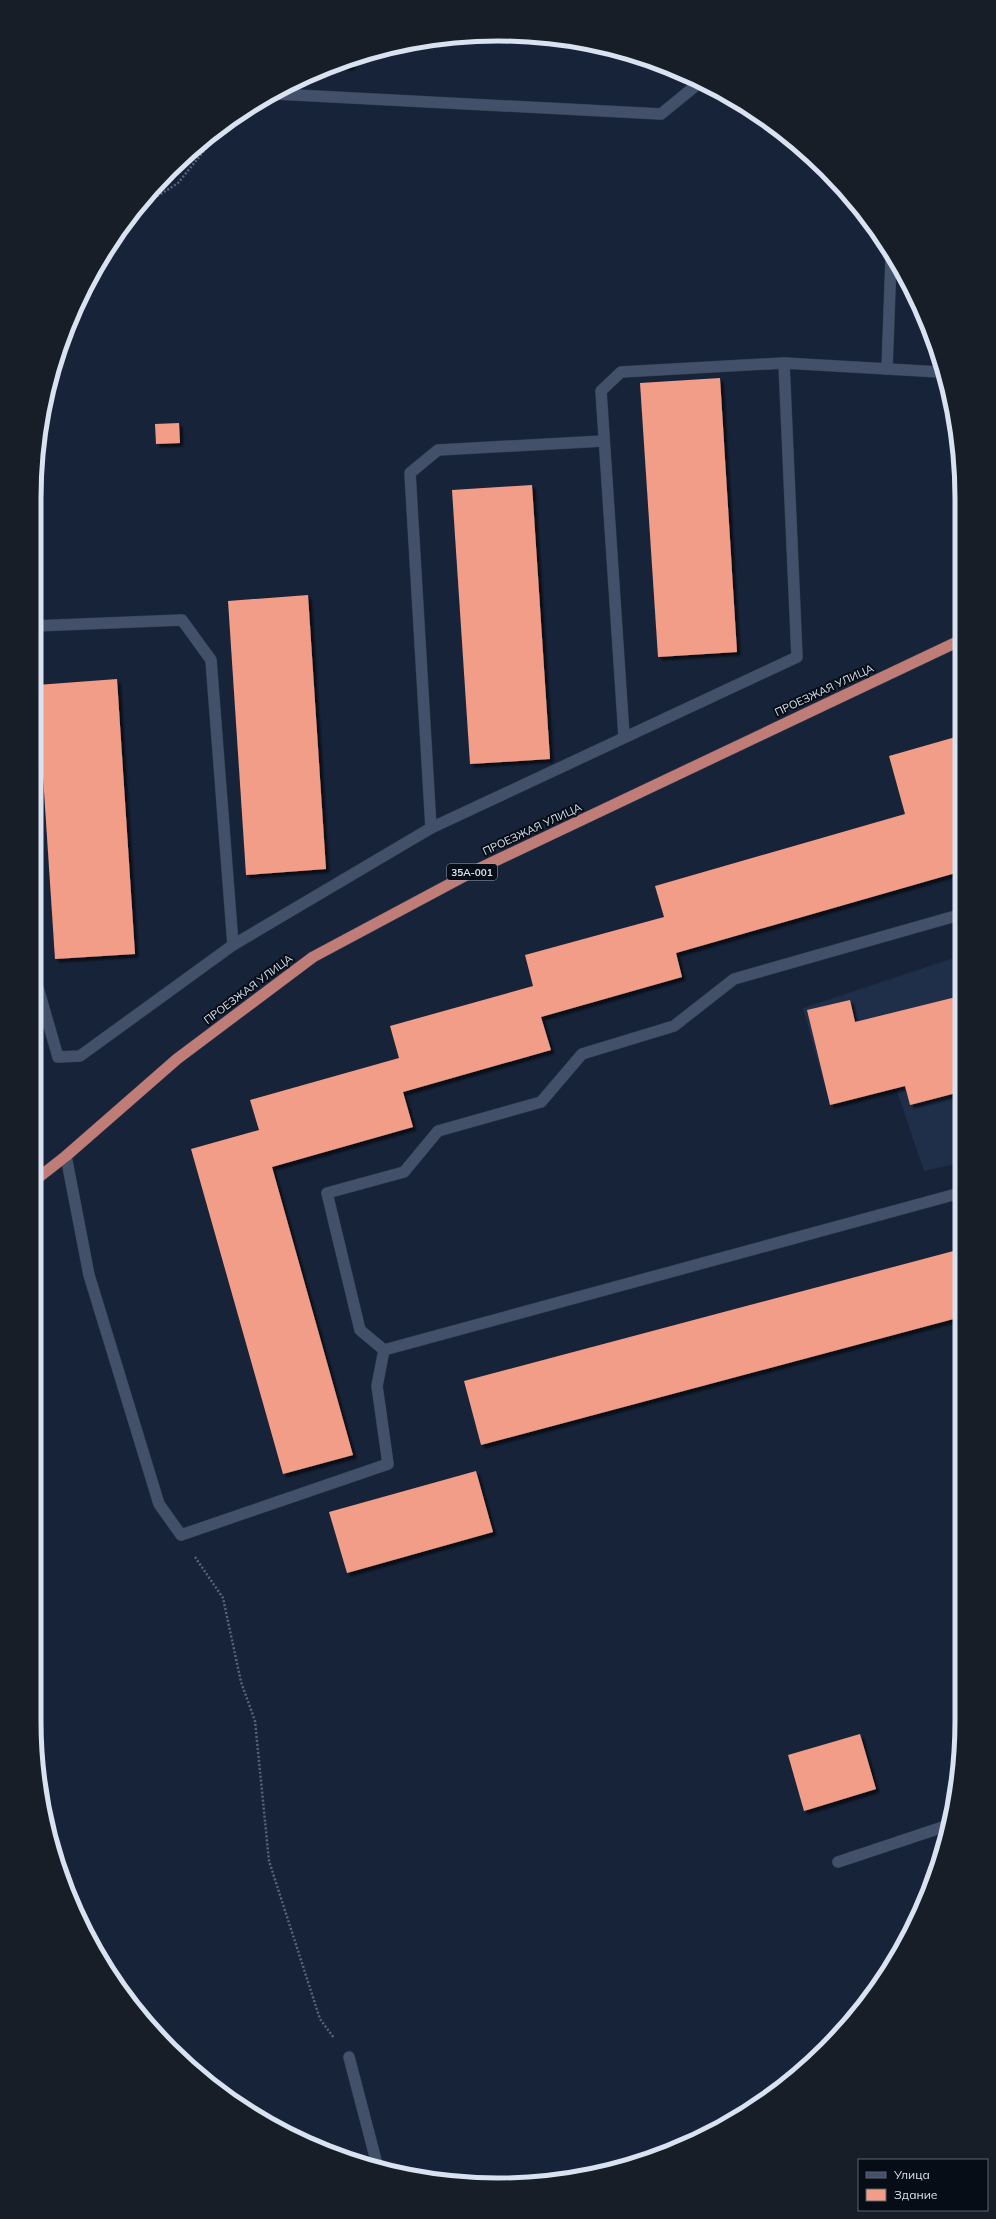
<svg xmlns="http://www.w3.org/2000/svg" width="996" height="2219" viewBox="0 0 996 2219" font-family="Mulish,sans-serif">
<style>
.built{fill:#1f2f49}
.building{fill:#f29d87;filter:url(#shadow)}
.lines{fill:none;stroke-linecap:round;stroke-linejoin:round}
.service-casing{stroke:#363f51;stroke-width:12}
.minor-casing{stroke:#363f51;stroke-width:12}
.trunk-casing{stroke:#363f51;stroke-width:12}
.path{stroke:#586376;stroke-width:2.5;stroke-dasharray:2 2;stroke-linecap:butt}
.service{stroke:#425169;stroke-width:11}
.minor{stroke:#425169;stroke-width:11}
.trunk{stroke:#c07d78;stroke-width:11}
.labels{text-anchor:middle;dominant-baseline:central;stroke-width:4;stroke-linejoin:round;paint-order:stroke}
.shield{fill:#070d16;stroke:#9aa2af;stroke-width:1}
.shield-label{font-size:10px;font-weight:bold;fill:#d9e2f0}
.street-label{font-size:11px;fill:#d9e2f0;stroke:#070d16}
.rim{fill:none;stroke:#d9e2f0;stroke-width:5}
</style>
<defs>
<filter id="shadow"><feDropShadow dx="3.5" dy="3.5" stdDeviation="1" flood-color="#0009"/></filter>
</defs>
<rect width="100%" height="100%" fill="#172339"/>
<polygon class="built" points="960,956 960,1163 924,1171 895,1085 830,1105 803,1008"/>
<g class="building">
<polygon points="498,34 515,36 515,39 482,36"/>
<polygon points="352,60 351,67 333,66"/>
<polygon points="720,378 737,652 658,657 640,383"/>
<polygon points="179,423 180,443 156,444 155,424"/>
<polygon points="532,485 550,759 470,764 452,490"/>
<polygon points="308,595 326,869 246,875 228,601"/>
<polygon points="117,679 135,954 55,959 37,685"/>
<polygon points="959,736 959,872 676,953 682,977 541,1017 551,1050 403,1092 413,1127 272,1167 353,1455 283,1474 191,1149 259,1130 250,1100 399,1058 390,1026 533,986 525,955 664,917 655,886 905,814 889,756"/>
<polygon points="960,996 960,1092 910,1105 905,1086 830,1105 807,1010 850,1000 855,1022"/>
<polygon points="961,1249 961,1317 481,1445 464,1381"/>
<polygon points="476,1471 493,1532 347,1573 329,1512"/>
<polygon points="860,1734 876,1789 804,1811 788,1755"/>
</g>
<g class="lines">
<g class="service-casing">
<g id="service">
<polyline points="276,94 661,114 699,83"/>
<polyline points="887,369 891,259"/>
<polyline points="34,626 182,620 211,660 233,945"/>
<polyline points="624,736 601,391 621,372 784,363 940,372"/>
<polyline points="431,828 410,473 438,450 603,441"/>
<polyline points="959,915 734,979 674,1026 582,1054 541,1102 438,1131 404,1172 327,1193 360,1330 384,1350 960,1193"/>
<polyline points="34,974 58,1057 80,1056 233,945 431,828 797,657 784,363"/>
<polyline points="66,1156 89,1275 159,1504 181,1535 388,1464 377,1386 384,1350"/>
<polyline points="349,2057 378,2168"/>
</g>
</g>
<g class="minor-casing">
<polyline id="minor" points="838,1862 949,1825"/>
</g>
<g class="trunk-casing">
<polyline id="trunk" points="34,1181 66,1156 177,1059 313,957 474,871 959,641"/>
</g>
<g class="path">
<polyline points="146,199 153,199 178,183 225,125"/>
<polyline points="195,1557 223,1598 241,1682 255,1721 269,1861 320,2019 334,2038"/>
</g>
<use href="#service" class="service"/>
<use href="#minor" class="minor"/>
<use href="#trunk" class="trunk"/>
</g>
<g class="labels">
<rect class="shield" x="447" y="864" width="50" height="16" rx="3"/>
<g class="shield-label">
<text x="472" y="872">35А-001</text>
</g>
<g class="street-label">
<text transform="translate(824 690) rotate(-25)">ПРОЕЗЖАЯ УЛИЦА</text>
<text transform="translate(532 829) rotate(-25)">ПРОЕЗЖАЯ УЛИЦА</text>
<text transform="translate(248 989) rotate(-37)">ПРОЕЗЖАЯ УЛИЦА</text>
</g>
</g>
<path d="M0 0H996V2219H0ZM498 41H498A457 457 0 0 1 955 498V1721A457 457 0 0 1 498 2178H498A457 457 0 0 1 41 1721V498A457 457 0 0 1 498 41Z" fill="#181e27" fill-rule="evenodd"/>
<path class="rim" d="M498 41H498A457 457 0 0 1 955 498V1721A457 457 0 0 1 498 2178H498A457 457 0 0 1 41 1721V498A457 457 0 0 1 498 41Z"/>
<rect x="858" y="2159" width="130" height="52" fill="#070d16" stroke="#5b626d"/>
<rect x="866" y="2172" width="20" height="6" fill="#425169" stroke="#5b626d"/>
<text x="894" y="2179" font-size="12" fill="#d9e2f0">Улица</text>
<rect x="866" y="2189" width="20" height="12" fill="#f29d87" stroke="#5b626d"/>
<text x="894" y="2199" font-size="12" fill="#d9e2f0">Здание</text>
</svg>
